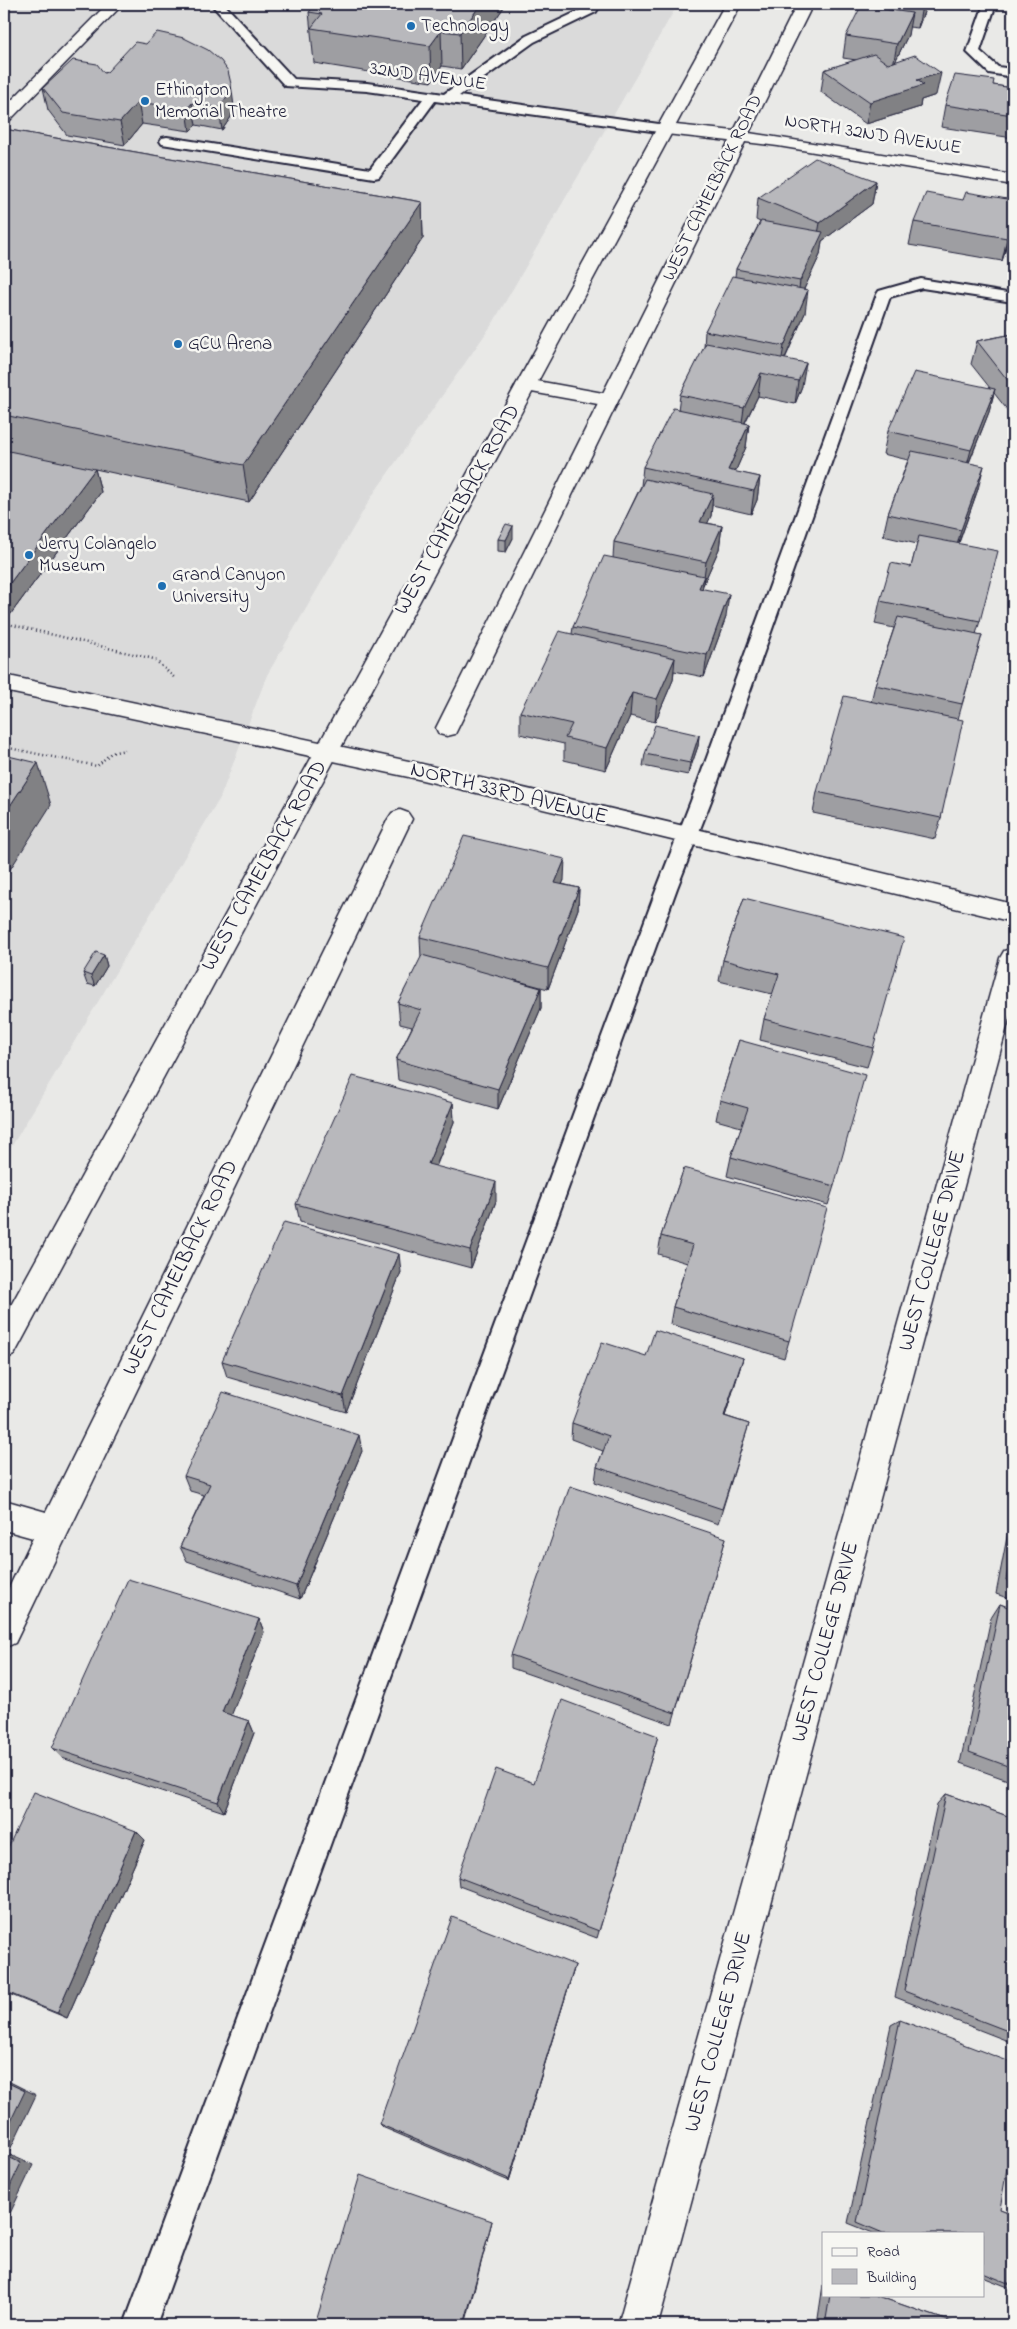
<svg xmlns="http://www.w3.org/2000/svg" width="1017" height="2329" viewBox="0 0 1017 2329" font-family="'Indie Flower',sans-serif">
<style>
.built{fill:#dadada}
.lines{fill:none;stroke-linecap:round;stroke-linejoin:round}
.lane-casing{stroke:#22223b;stroke-width:4}
.street-casing{stroke:#22223b;stroke-width:3}
.primary-casing{stroke:#22223b;stroke-width:3}
.path{stroke:#22223b;stroke-width:2.5;stroke-dasharray:1 3;stroke-linecap:butt}
.lane{fill:#f6f6f2;fill-rule:evenodd}
.street{fill:#f6f6f2;fill-rule:evenodd}
.primary{fill:#f6f6f2;fill-rule:evenodd}
.wall{fill:#9e9ea2;stroke:#22223b}
.shaded-wall{fill:#818184;stroke:#22223b}
.building{fill:#b8b8bc;stroke:#22223b}
.poi-dot{fill:#1f6fb2;stroke:#f6f6f2;stroke-width:2}
.labels{text-anchor:middle;dominant-baseline:central;stroke-width:5;stroke-linejoin:round;paint-order:stroke}
.far-poi-label{font-size:19px;fill:#22223b;stroke:#f6f6f2;text-anchor:start}
.far-street-label{font-size:19px;fill:#22223b;stroke:#f6f6f2}
.street-label{font-size:22px;fill:#22223b;stroke:#f6f6f2}
</style>
<rect width="100%" height="100%" fill="#e9e9e7"/>
<filter id="ink" filterUnits="userSpaceOnUse"><feTurbulence type="fractalNoise" baseFrequency=".02" numOctaves="2"/><feDisplacementMap in="SourceGraphic" scale="10" xChannelSelector="R" yChannelSelector="G"/><feConvolveMatrix kernelMatrix="1 2 1 2 8 2 1 2 1" color-interpolation-filters="sRGB"/></filter>
<g filter="url(#ink)">
<polygon class="built" points="4,4 678,4 493,323 372,496 267,675 220,798 4,1159"/>
<g class="lines">
<g class="lane-casing">
<g id="lane">
<polygon points="211,4 224,4 294,79 367,83 444,94 526,36 587,7 589,4 601,4 596,12 534,42 459,96 666,125 673,129 666,133 435,101 379,177 374,178 162,144 160,141 162,138 167,137 370,169 423,99 367,91 285,86"/>
<polygon points="984,4 996,4 980,51 998,67 1013,69 1013,77 989,73 967,52"/>
<polygon points="921,279 1013,294 1013,302 922,288 890,297 711,801 677,888 156,2325 124,2325 657,888 691,801 877,294 879,291"/>
</g>
</g>
<g class="street-casing">
<g id="street">
<polygon points="107,4 123,4 10,120 4,122 4,108"/>
<polygon points="797,4 813,4 749,133 1013,175 1013,185 778,146 745,142 458,728 455,734 447,736 439,734 436,728 598,404 526,391 519,389 516,385 519,381 526,379 603,393 729,141 666,134 660,132 658,129 660,126 666,124 734,131"/>
<polygon points="4,675 418,763 1013,904 1013,922 418,779 4,691"/>
<polygon points="400,810 408,813 412,819 15,1643 4,1648 4,1598 33,1538 4,1530 4,1500 46,1512 388,819 392,813"/>
<polygon points="1013,948 1013,1004 658,2325 618,2325 1000,958 1004,951"/>
</g>
</g>
<g class="primary-casing">
<polygon id="primary" points="725,4 741,4 14,1355 4,1359 4,1318"/>
</g>
<g class="path">
<polyline points="4,623 154,659 176,679"/>
<polyline points="4,747 97,766 111,753 125,750"/>
</g>
<use href="#lane" class="lane"/>
<use href="#street" class="street"/>
<use href="#primary" class="primary"/>
</g>
<g class="wall">
<polygon points="506,4 461,69 442,66 431,82 314,63 309,12"/>
<polygon points="863,4 927,4 918,28 909,27 908,35 895,62 936,95 921,100 920,107 866,124 821,92 824,70 856,60 843,58 846,36 863,6"/>
<polygon points="104,73 234,106 231,117 222,130 196,125 190,131 142,124 125,145 67,135 48,110 43,88"/>
<polygon points="993,85 1013,88 1013,138 941,127 945,105"/>
<polygon points="4,129 422,202 423,238 249,502 95,469 101,492 7,619 4,618"/>
<polygon points="876,181 872,204 822,241 820,255 804,289 805,313 785,359 802,386 795,404 758,396 745,423 749,424 746,447 735,472 760,477 757,500 751,514 712,505 711,516 707,523 722,526 719,549 703,585 702,589 726,617 704,677 674,671 673,680 655,722 630,716 606,770 564,760 564,744 520,734 520,712 572,634 573,627 613,558 614,542 641,486 643,467 678,410 680,395 704,348 705,331 735,276 736,269 760,222 756,220 758,198"/>
<polygon points="963,200 1013,200 1013,226 1002,261 909,245 914,222"/>
<polygon points="1013,334 1013,411 1009,412 994,393 989,412 969,463 978,489 959,543 980,621 976,634 982,635 958,719 941,818 935,839 813,813 817,792 871,702 875,685 894,628 875,624 880,601 911,567 917,544 883,536 888,514 908,460 883,454 888,431 990,388 971,364 977,341"/>
<polygon points="513,538 506,552 498,551 498,539"/>
<polygon points="699,735 698,746 688,775 643,766 645,754"/>
<polygon points="564,880 562,884 579,888 578,909 548,989 514,980 541,988 541,1008 498,1109 398,1080 396,1060 412,1027 400,1024 398,1003 421,958 420,937"/>
<polygon points="744,898 873,1048 867,1067 760,1040 764,1019 772,994 719,981 723,960"/>
<polygon points="104,955 107,966 95,986 87,984 83,973"/>
<polygon points="739,1040 834,1186 828,1205 727,1176 731,1157 741,1127 716,1120 720,1100"/>
<polygon points="453,1103 454,1122 436,1167 496,1201 471,1268 300,1222 296,1204"/>
<polygon points="684,1168 789,1341 784,1358 670,1324 673,1307 687,1263 658,1254 661,1236"/>
<polygon points="401,1272 346,1412 227,1377 222,1361"/>
<polygon points="646,1356 743,1358 725,1416 749,1424 718,1524 595,1482 597,1467 603,1451 571,1439 572,1423"/>
<polygon points="362,1451 300,1599 187,1561 180,1547 204,1495 190,1491 184,1476"/>
<polygon points="1013,1506 1013,1600 996,1594"/>
<polygon points="726,1538 672,1724 511,1668 511,1655"/>
<polygon points="1000,1604 1013,1609 1013,1782 960,1763 991,1618"/>
<polygon points="259,1619 264,1632 231,1715 249,1721 254,1733 224,1812 62,1758 52,1748"/>
<polygon points="658,1736 597,1938 459,1886 458,1877 534,1783"/>
<polygon points="946,1794 1013,1818 1013,2043 895,1997 937,1804"/>
<polygon points="136,1831 145,1840 67,2018 4,1992 4,1856"/>
<polygon points="575,1965 509,2181 382,2127 379,2124"/>
<polygon points="900,2020 1000,2209 1013,2214 1013,2289 983,2277 983,2233 873,2233 848,2223 891,2025"/>
<polygon points="823,2285 823,2295 874,2295 960,2325 817,2325"/>
</g>
<g class="shaded-wall">
<polygon points="481,4 506,4 461,69 460,33"/>
<polygon points="923,4 927,4 918,28 922,6"/>
<polygon points="912,13 908,35 893,66 897,44"/>
<polygon points="441,31 442,66 431,82 430,46"/>
<polygon points="941,73 936,95 921,100 920,107 866,124 870,102 917,80"/>
<polygon points="231,84 234,106 231,117 222,130 219,108"/>
<polygon points="138,102 142,124 125,145 120,122"/>
<polygon points="192,103 196,125 190,131 187,109"/>
<polygon points="876,181 872,204 822,241 820,255 797,304 800,281 816,245 820,223"/>
<polygon points="422,202 423,238 249,502 243,465"/>
<polygon points="1013,220 1013,226 1002,261 1007,238"/>
<polygon points="808,290 805,313 780,369 784,346"/>
<polygon points="806,363 802,386 795,404 798,381"/>
<polygon points="761,373 758,396 741,430 744,408"/>
<polygon points="995,389 989,412 965,472 971,450"/>
<polygon points="1013,396 1013,411 1009,412"/>
<polygon points="749,424 746,447 729,486 728,470"/>
<polygon points="984,466 978,489 955,553 961,530"/>
<polygon points="95,469 101,492 7,619 4,608 4,591"/>
<polygon points="760,477 757,500 751,514 754,491"/>
<polygon points="713,494 711,516 698,544 700,522"/>
<polygon points="513,526 513,538 506,552 506,540"/>
<polygon points="722,526 719,549 703,585 706,562"/>
<polygon points="704,576 701,599 699,588"/>
<polygon points="729,594 726,617 704,677 707,655"/>
<polygon points="675,658 673,680 655,722 657,699"/>
<polygon points="632,693 630,716 606,770 607,748"/>
<polygon points="699,735 698,746 688,775 690,763"/>
<polygon points="38,763 51,805 4,879 4,815"/>
<polygon points="565,859 564,880 554,904 555,883"/>
<polygon points="579,888 578,909 548,989 548,968"/>
<polygon points="104,955 107,966 95,986 91,976"/>
<polygon points="541,988 541,1008 498,1109 498,1089"/>
<polygon points="453,1103 454,1122 429,1183 428,1164"/>
<polygon points="496,1182 496,1201 471,1268 470,1250"/>
<polygon points="399,1254 401,1272 346,1412 343,1396"/>
<polygon points="743,1358 738,1375 720,1432 724,1416"/>
<polygon points="359,1435 362,1451 300,1599 296,1586"/>
<polygon points="259,1619 264,1632 228,1724 222,1712"/>
<polygon points="249,1721 254,1733 224,1812 218,1802"/>
<polygon points="136,1831 145,1840 67,2018 57,2013"/>
<polygon points="575,1965 573,1972 509,2181 509,2179"/>
<polygon points="4,2079 36,2095 8,2154 33,2165 4,2226"/>
<polygon points="492,2221 465,2325 464,2325"/>
</g>
<g class="building">
<polygon points="316,4 481,4 460,33 441,31 430,46 311,28 322,14 309,12"/>
<polygon points="903,4 923,4 922,6"/>
<polygon points="861,6 912,13 897,44 846,36"/>
<polygon points="157,32 184,38 208,50 221,61 228,71 231,84 228,95 219,108 192,103 187,109 138,102 120,122 63,113 43,88 73,60 97,64 104,73 107,72 135,42 146,44"/>
<polygon points="874,54 888,64 915,55 941,73 917,80 924,85 870,102 824,70"/>
<polygon points="955,75 994,80 993,85 1013,88 1013,115 945,105"/>
<polygon points="4,129 422,202 243,465 4,415"/>
<polygon points="815,158 876,181 820,223 758,198"/>
<polygon points="966,192 1013,200 1013,220 1007,238 914,222 926,193 963,200"/>
<polygon points="761,221 823,232 800,281 736,269"/>
<polygon points="732,276 808,290 784,346 705,331"/>
<polygon points="1013,334 1013,387 977,341"/>
<polygon points="706,343 806,363 798,381 761,373 744,408 680,395"/>
<polygon points="914,372 995,389 971,450 888,431"/>
<polygon points="673,408 749,424 728,470 760,477 754,491 643,467"/>
<polygon points="4,450 95,469 4,591"/>
<polygon points="912,451 984,466 961,530 888,514"/>
<polygon points="645,479 713,494 700,522 722,526 706,562 614,542"/>
<polygon points="506,524 513,526 506,540 498,539"/>
<polygon points="919,536 998,551 980,621 880,601 891,563 911,567"/>
<polygon points="604,556 704,576 699,588 729,594 707,655 573,627"/>
<polygon points="898,617 982,635 962,704 875,685"/>
<polygon points="559,631 675,658 657,699 632,693 607,748 565,738 572,724 520,712"/>
<polygon points="844,696 963,720 941,818 817,792"/>
<polygon points="655,725 699,735 690,763 645,754"/>
<polygon points="4,755 38,763 4,815"/>
<polygon points="464,836 565,859 555,883 579,888 548,968 420,937"/>
<polygon points="744,898 904,938 873,1048 764,1019 779,974 723,960"/>
<polygon points="96,952 104,955 91,976 83,973"/>
<polygon points="422,955 541,988 498,1089 396,1060 421,1010 398,1003"/>
<polygon points="739,1040 865,1075 834,1186 731,1157 748,1108 720,1100"/>
<polygon points="353,1076 453,1103 428,1164 496,1182 470,1250 296,1204"/>
<polygon points="684,1168 827,1208 789,1341 673,1307 693,1245 661,1236"/>
<polygon points="284,1222 399,1254 343,1396 222,1361"/>
<polygon points="655,1330 743,1358 724,1416 749,1424 722,1509 597,1467 609,1436 572,1423 602,1342 646,1356"/>
<polygon points="223,1392 359,1435 296,1586 180,1547 210,1484 184,1476"/>
<polygon points="570,1486 726,1538 675,1713 511,1655"/>
<polygon points="1013,1542 1013,1583 1006,1580"/>
<polygon points="128,1579 259,1619 222,1712 249,1721 218,1802 52,1748"/>
<polygon points="1000,1604 1013,1609 1013,1768 969,1752"/>
<polygon points="562,1700 658,1736 599,1931 458,1877 496,1769 534,1783"/>
<polygon points="34,1792 136,1831 57,2013 4,1991 4,1856"/>
<polygon points="946,1794 1013,1818 1013,2033 904,1991"/>
<polygon points="452,1917 575,1965 509,2179 379,2124"/>
<polygon points="900,2020 1013,2063 1013,2133 1000,2209 1013,2214 1013,2285 983,2273 983,2233 883,2233 857,2222"/>
<polygon points="4,2081 25,2091 4,2135"/>
<polygon points="4,2155 21,2163 4,2199"/>
<polygon points="360,2175 492,2221 464,2325 315,2325"/>
<polygon points="830,2295 874,2295 960,2325 825,2325"/>
</g>
</g>
<g class="poi-dot">
<circle cx="411" cy="26" r="5"/>
<circle cx="145" cy="101" r="5"/>
<circle cx="178" cy="344" r="5"/>
<circle cx="29" cy="555" r="5"/>
<circle cx="162" cy="586" r="5"/>
</g>
<g class="labels">
<g class="far-poi-label">
<text x="421" y="26">Technology</text>
<text x="155" y="90">Ethington<tspan x="155" dy="22">Memorial Theatre</tspan></text>
<text x="188" y="344">GCU Arena</text>
<text x="39" y="544">Jerry Colangelo<tspan x="39" dy="22">Museum</tspan></text>
<text x="172" y="575">Grand Canyon<tspan x="172" dy="22">University</tspan></text>
</g>
<g class="far-street-label">
<text transform="translate(428 77) rotate(8)">32ND AVENUE</text>
<text transform="translate(873 135) rotate(9)">NORTH 32ND AVENUE</text>
<text transform="translate(713 188) rotate(-64)">WEST CAMELBACK ROAD</text>
</g>
<g class="street-label">
<text transform="translate(458 510) rotate(-61)">WEST CAMELBACK ROAD</text>
<text transform="translate(509 794) rotate(14)">NORTH 33RD AVENUE</text>
<text transform="translate(265 866) rotate(-61)">WEST CAMELBACK ROAD</text>
<text transform="translate(933 1251) rotate(-75)">WEST COLLEGE DRIVE</text>
<text transform="translate(181 1268) rotate(-64)">WEST CAMELBACK ROAD</text>
<text transform="translate(826 1642) rotate(-75)">WEST COLLEGE DRIVE</text>
<text transform="translate(719 2032) rotate(-75)">WEST COLLEGE DRIVE</text>
</g>
</g>
<rect width="1017" height="2329" fill="none" stroke="#f6f6f2" stroke-width="20"/>
<rect x="10" y="10" width="997" height="2309" fill="none" stroke="#22223b" stroke-width="2" filter="url(#ink)"/>
<rect x="822" y="2232" width="162" height="65" fill="#f6f6f2" stroke="#a1a1a9"/>
<rect x="832" y="2248" width="25" height="8" fill="#f6f6f2" stroke="#a1a1a9"/>
<text x="867" y="2256" font-size="15" fill="#22223b">Road</text>
<rect x="832" y="2269" width="25" height="15" fill="#b8b8bc" stroke="#a1a1a9"/>
<text x="867" y="2282" font-size="15" fill="#22223b">Building</text>
</svg>
